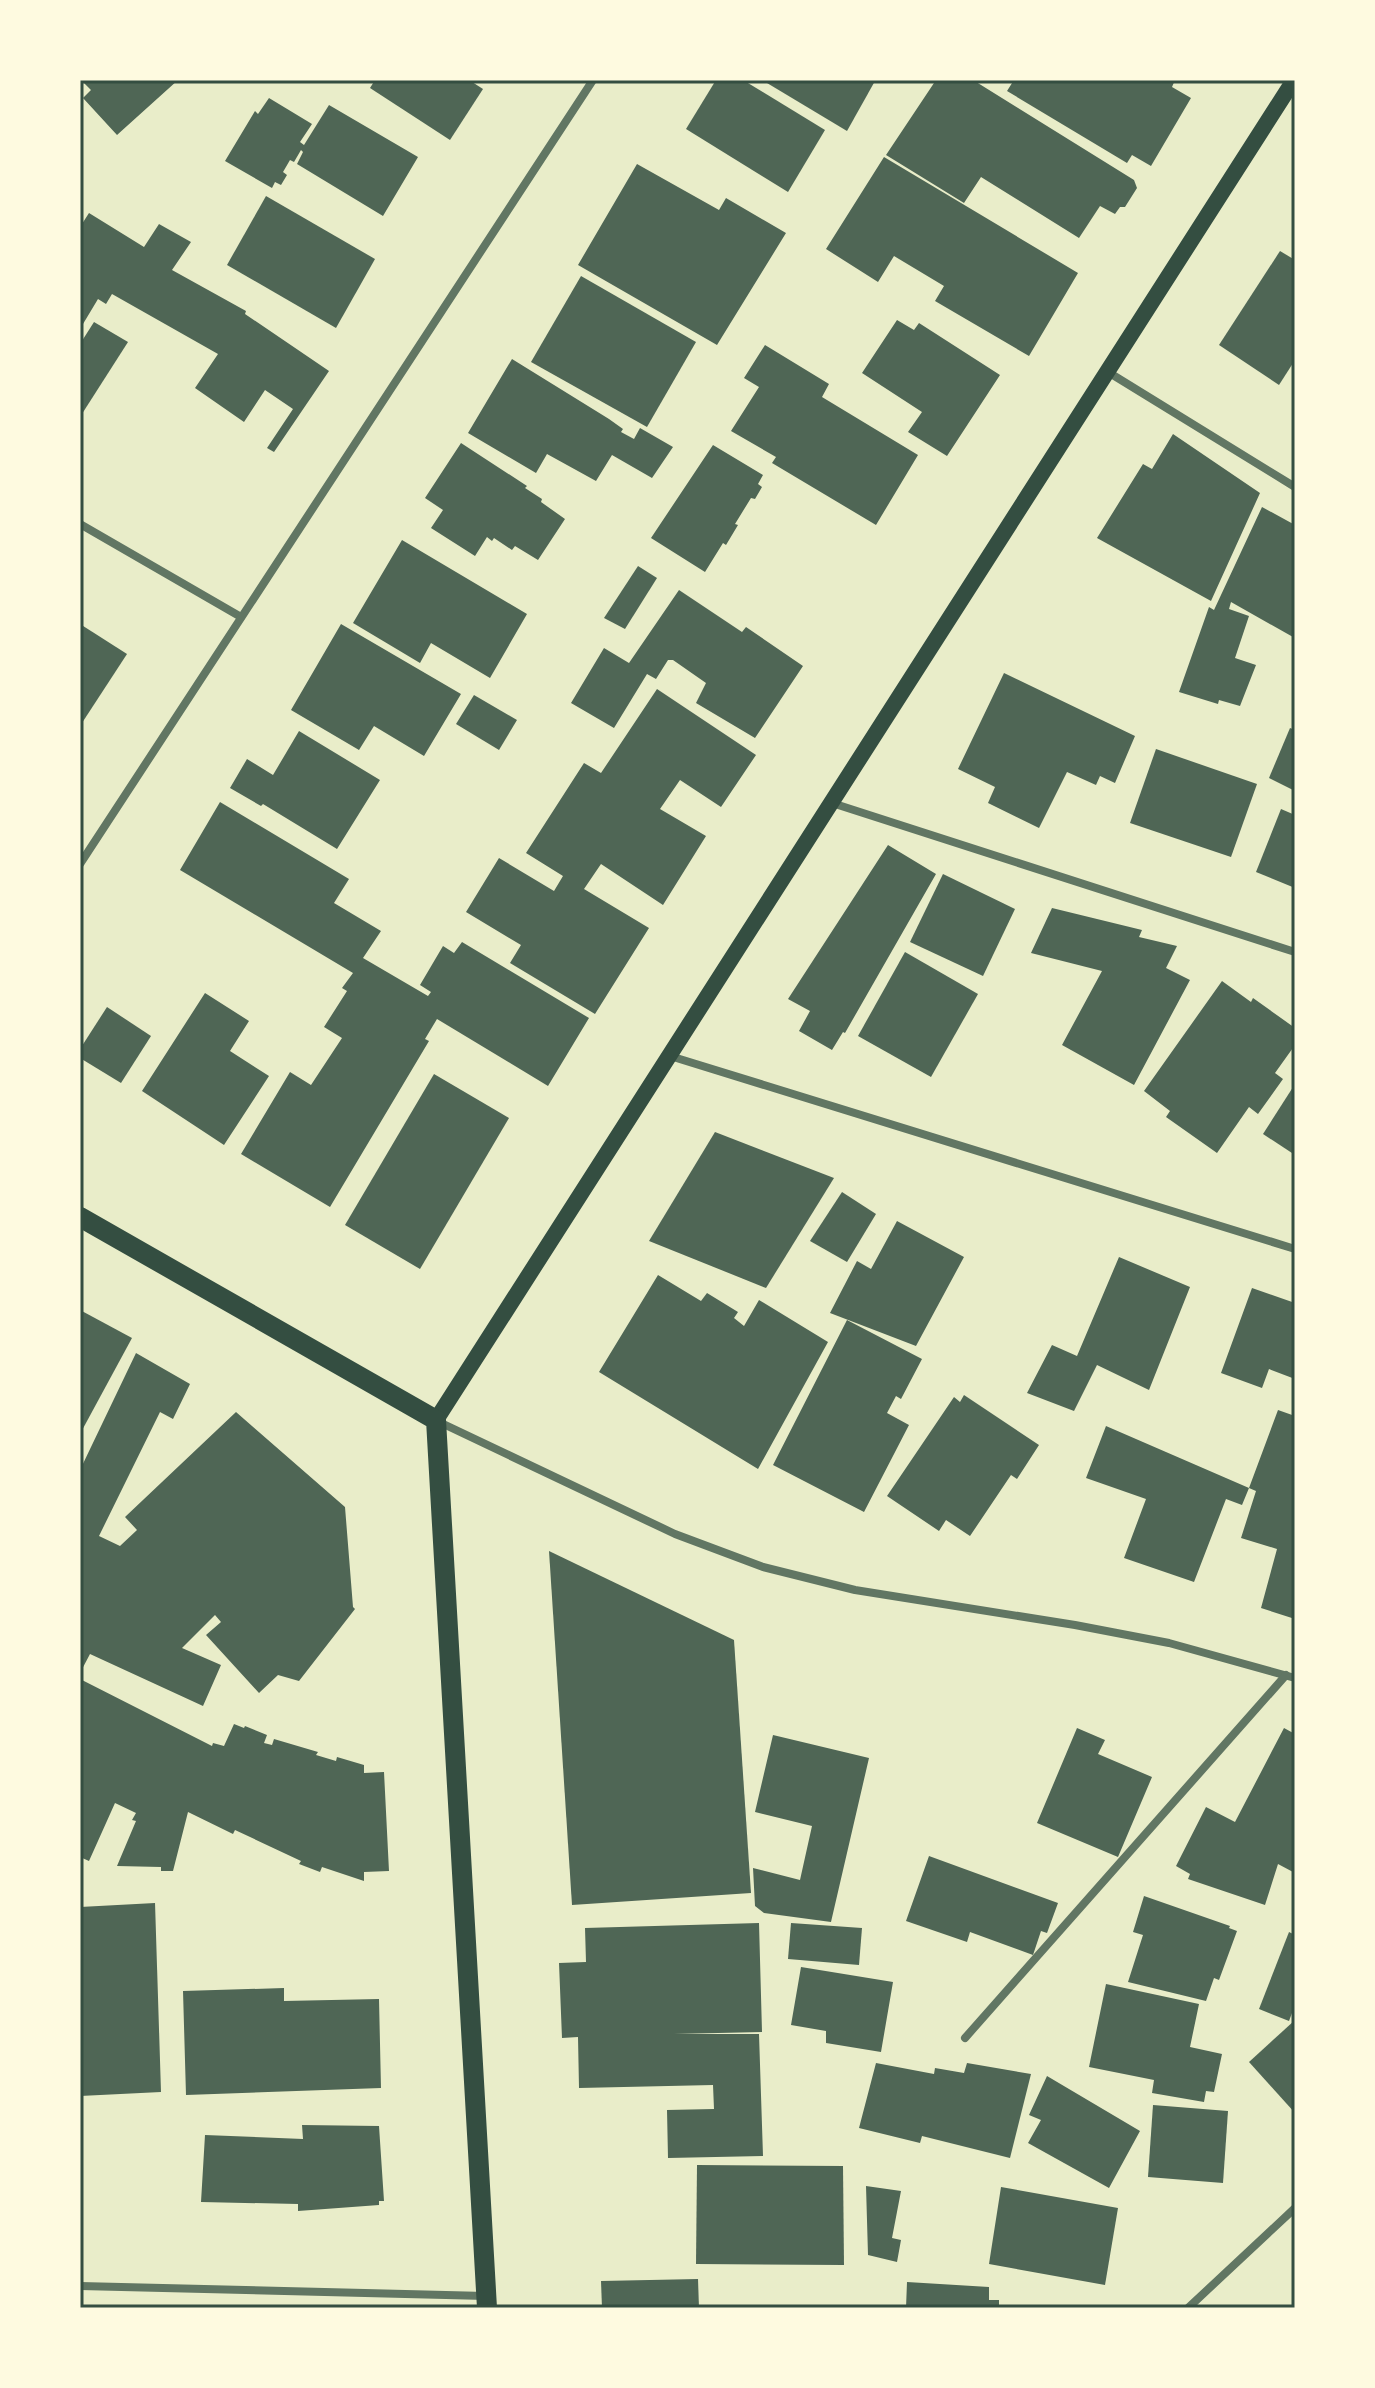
<svg xmlns="http://www.w3.org/2000/svg" width="1375" height="2388" viewBox="0 0 1375 2388" font-family="'Public Sans',sans-serif">
<style>
.building{fill:#4f6655}
.lines{fill:none;stroke-linecap:round;stroke-linejoin:round}
.minor{stroke:#617663;stroke-width:8}
.secondary{stroke:#344e41;stroke-width:16}
.primary{stroke:#344e41;stroke-width:20}
.neatline{fill:none;stroke:#344e41;stroke-width:3}
</style>
<rect width="100%" height="100%" fill="#e9edc9"/>
<g class="building">
<polygon points="81,80 178,80 117,135 83,98 91,90"/>
<polygon points="375,80 469,80 483,89 450,140 370,88"/>
<polygon points="716,80 743,80 825,130 788,192 686,129"/>
<polygon points="762,80 872,80 875,81 847,131"/>
<polygon points="936,80 973,80 1134,180 1137,188 1125,207 1120,207 1115,214 1100,206 1079,238 981,177 964,203 886,155"/>
<polygon points="1014,80 1175,80 1172,87 1191,98 1151,166 1132,155 1127,163 1007,91"/>
<polygon points="269,98 312,124 300,142 304,145 329,105 418,157 383,216 297,164 303,152 301,150 294,162 290,160 283,172 287,175 281,185 275,182 272,188 225,161 255,111 258,114"/>
<polygon points="884,157 1078,273 1029,356 935,301 944,286 894,256 878,282 826,249"/>
<polygon points="637,164 719,210 726,198 786,233 717,345 578,265"/>
<polygon points="266,196 375,259 336,328 227,265"/>
<polygon points="89,213 144,247 159,224 191,242 172,270 246,311 245,314 329,371 274,452 267,448 293,409 265,390 244,422 195,388 218,354 112,294 106,304 98,299 80,329 80,227"/>
<polygon points="1280,251 1295,260 1295,360 1279,385 1219,345"/>
<polygon points="581,276 696,342 647,427 531,362"/>
<polygon points="897,320 914,330 919,323 1000,375 947,456 908,432 922,412 862,373"/>
<polygon points="94,322 128,342 80,417 80,344"/>
<polygon points="765,345 829,384 822,397 918,455 876,525 772,463 776,457 731,431 759,387 744,378"/>
<polygon points="512,359 609,419 623,429 621,432 634,439 640,428 673,447 652,478 612,455 596,481 547,454 536,473 468,433"/>
<polygon points="1173,434 1260,493 1211,601 1097,538 1143,464 1152,469"/>
<polygon points="461,443 527,486 525,488 542,499 541,502 565,519 538,560 515,546 512,550 494,538 492,541 487,537 475,556 431,528 443,510 425,498"/>
<polygon points="713,445 763,475 758,484 762,487 755,499 751,498 735,524 738,525 726,545 723,543 705,572 651,538"/>
<polygon points="1262,507 1295,525 1295,633 1293,637 1231,602 1229,609 1249,616 1235,658 1256,665 1240,706 1219,700 1218,704 1179,692 1209,607 1214,610"/>
<polygon points="402,540 527,614 490,678 431,643 420,663 353,623"/>
<polygon points="638,566 657,578 625,629 604,618"/>
<polygon points="679,590 742,632 746,627 803,666 755,738 696,703 706,683 673,660 668,660 656,679 647,674 614,728 571,703 604,648 629,663"/>
<polygon points="80,624 127,654 80,726"/>
<polygon points="341,624 461,694 424,756 374,726 359,750 291,710"/>
<polygon points="1004,673 1135,736 1115,783 1100,776 1096,785 1067,772 1039,828 988,803 995,787 958,769"/>
<polygon points="657,689 756,755 721,807 680,780 660,809 706,836 663,905 601,864 584,889 649,928 595,1014 510,963 521,945 466,912 499,858 554,891 563,876 526,853 584,763 601,773"/>
<polygon points="474,695 517,720 499,750 456,724"/>
<polygon points="1290,728 1295,730 1295,791 1269,778"/>
<polygon points="299,731 380,780 337,849 263,804 261,806 230,788 247,759 273,775"/>
<polygon points="1156,749 1257,784 1231,857 1130,823"/>
<polygon points="220,802 349,879 334,903 381,931 363,958 428,996 431,992 420,985 443,946 454,953 462,942 589,1018 548,1086 437,1019 425,1039 429,1041 330,1207 241,1154 290,1072 311,1085 342,1038 324,1027 347,991 342,988 353,973 180,870"/>
<polygon points="1281,809 1295,815 1295,888 1256,872"/>
<polygon points="888,845 936,874 845,1033 843,1032 832,1050 799,1031 810,1011 788,999"/>
<polygon points="943,874 1015,909 983,976 910,942"/>
<polygon points="1052,908 1142,930 1139,937 1177,946 1166,968 1190,980 1134,1085 1062,1045 1102,971 1031,953"/>
<polygon points="905,952 978,994 931,1077 858,1036"/>
<polygon points="1222,981 1251,1002 1253,998 1295,1028 1295,1045 1275,1073 1283,1079 1258,1114 1249,1107 1217,1153 1166,1117 1170,1111 1144,1091"/>
<polygon points="205,993 249,1021 230,1051 269,1076 224,1145 142,1091"/>
<polygon points="107,1007 151,1036 121,1083 80,1058 80,1049"/>
<polygon points="434,1074 509,1118 420,1269 345,1225"/>
<polygon points="1295,1084 1295,1155 1263,1134"/>
<polygon points="715,1132 834,1178 766,1288 649,1241"/>
<polygon points="842,1192 876,1214 847,1262 810,1241"/>
<polygon points="897,1221 964,1257 916,1346 830,1313 857,1261 871,1269"/>
<polygon points="1119,1257 1190,1287 1149,1390 1097,1365 1074,1411 1027,1393 1052,1345 1077,1356"/>
<polygon points="658,1275 701,1301 707,1293 738,1312 734,1318 744,1326 759,1300 828,1342 758,1469 599,1372"/>
<polygon points="1252,1288 1295,1303 1295,1379 1269,1369 1262,1388 1221,1373"/>
<polygon points="80,1310 132,1338 80,1434"/>
<polygon points="847,1320 922,1359 901,1399 896,1396 887,1413 909,1425 864,1512 773,1465"/>
<polygon points="136,1353 190,1384 173,1419 160,1412 99,1536 120,1546 137,1530 125,1517 236,1412 345,1507 353,1607 355,1609 299,1681 278,1675 259,1693 206,1635 221,1622 215,1615 182,1648 221,1665 203,1706 90,1654 80,1673 80,1470"/>
<polygon points="964,1395 1039,1445 1017,1479 1011,1475 970,1536 946,1520 939,1531 887,1496 954,1397 960,1402"/>
<polygon points="1278,1410 1295,1416 1295,1619 1261,1608 1277,1549 1241,1538 1256,1491 1249,1488"/>
<polygon points="1106,1426 1249,1488 1242,1505 1226,1499 1194,1582 1124,1558 1146,1499 1086,1478"/>
<polygon points="549,1551 734,1640 751,1893 572,1905"/>
<polygon points="80,1679 212,1746 213,1743 224,1746 234,1724 244,1728 245,1726 267,1735 264,1743 272,1745 274,1739 318,1752 316,1755 336,1761 337,1757 364,1765 364,1773 384,1772 389,1871 364,1872 364,1881 322,1867 320,1872 299,1864 301,1861 235,1830 233,1834 188,1812 173,1871 161,1871 161,1867 117,1866 136,1821 132,1820 136,1813 115,1803 89,1861 80,1857"/>
<polygon points="1077,1728 1105,1740 1098,1754 1152,1777 1118,1857 1037,1823"/>
<polygon points="1284,1728 1295,1734 1295,1867 1293,1872 1278,1864 1265,1905 1188,1879 1190,1874 1176,1866 1206,1807 1235,1822"/>
<polygon points="773,1735 869,1758 831,1922 764,1913 755,1906 753,1868 800,1880 812,1826 755,1812"/>
<polygon points="929,1856 1058,1903 1047,1933 1041,1931 1033,1955 970,1932 967,1942 906,1921"/>
<polygon points="1144,1896 1230,1926 1229,1928 1237,1931 1219,1980 1214,1978 1206,2001 1128,1982 1143,1935 1133,1932"/>
<polygon points="155,1903 161,2092 80,2096 80,1907"/>
<polygon points="759,1923 762,2032 674,2034 759,2034 763,2156 668,2158 667,2110 714,2109 713,2085 579,2088 578,2037 562,2038 559,1963 586,1962 585,1928"/>
<polygon points="791,1923 862,1928 859,1965 788,1959"/>
<polygon points="1289,1932 1295,1935 1295,2005 1289,2021 1259,2009"/>
<polygon points="801,1967 893,1982 881,2052 826,2043 826,2031 791,2025"/>
<polygon points="1106,1984 1199,2004 1190,2047 1222,2054 1214,2092 1206,2091 1204,2102 1152,2093 1154,2080 1089,2067"/>
<polygon points="284,1988 284,2001 379,1999 381,2088 186,2095 183,1991"/>
<polygon points="1295,2020 1295,2113 1249,2062"/>
<polygon points="876,2063 934,2074 935,2068 964,2073 967,2063 1031,2074 1010,2158 922,2136 920,2143 859,2128"/>
<polygon points="1047,2076 1140,2131 1109,2188 1028,2143 1041,2120 1029,2115"/>
<polygon points="1153,2105 1228,2111 1223,2183 1148,2177"/>
<polygon points="302,2125 379,2126 384,2201 379,2201 379,2205 298,2211 298,2204 201,2202 205,2135 303,2139"/>
<polygon points="697,2165 843,2166 844,2265 696,2264"/>
<polygon points="866,2186 901,2191 892,2238 901,2240 897,2262 868,2255"/>
<polygon points="1001,2187 1118,2208 1105,2285 989,2264"/>
<polygon points="698,2279 699,2308 602,2308 601,2281"/>
<polygon points="907,2282 989,2287 989,2300 999,2300 999,2308 906,2308"/>
</g>
<g class="lines">
<g class="minor">
<polyline points="1108,372 1295,487"/>
<polyline points="80,524 241,617"/>
<polyline points="832,803 1295,952"/>
<polyline points="80,864 593,80"/>
<polyline points="670,1056 1295,1249"/>
<polyline points="437,1421 675,1534 763,1567 855,1590 1075,1625 1169,1643 1295,1678"/>
<polyline points="965,2038 1286,1675"/>
<polyline points="80,2286 486,2296"/>
<polyline points="1188,2308 1295,2208"/>
</g>
<polyline class="secondary" points="436,1420 1294,80"/>
<polyline class="primary" points="80,1217 436,1420 487,2308"/>
</g>
<rect width="1375" height="2388" fill="none" stroke="#fefae0" stroke-width="164"/>
<rect x="82" y="82" width="1211" height="2224" class="neatline"/>
</svg>
